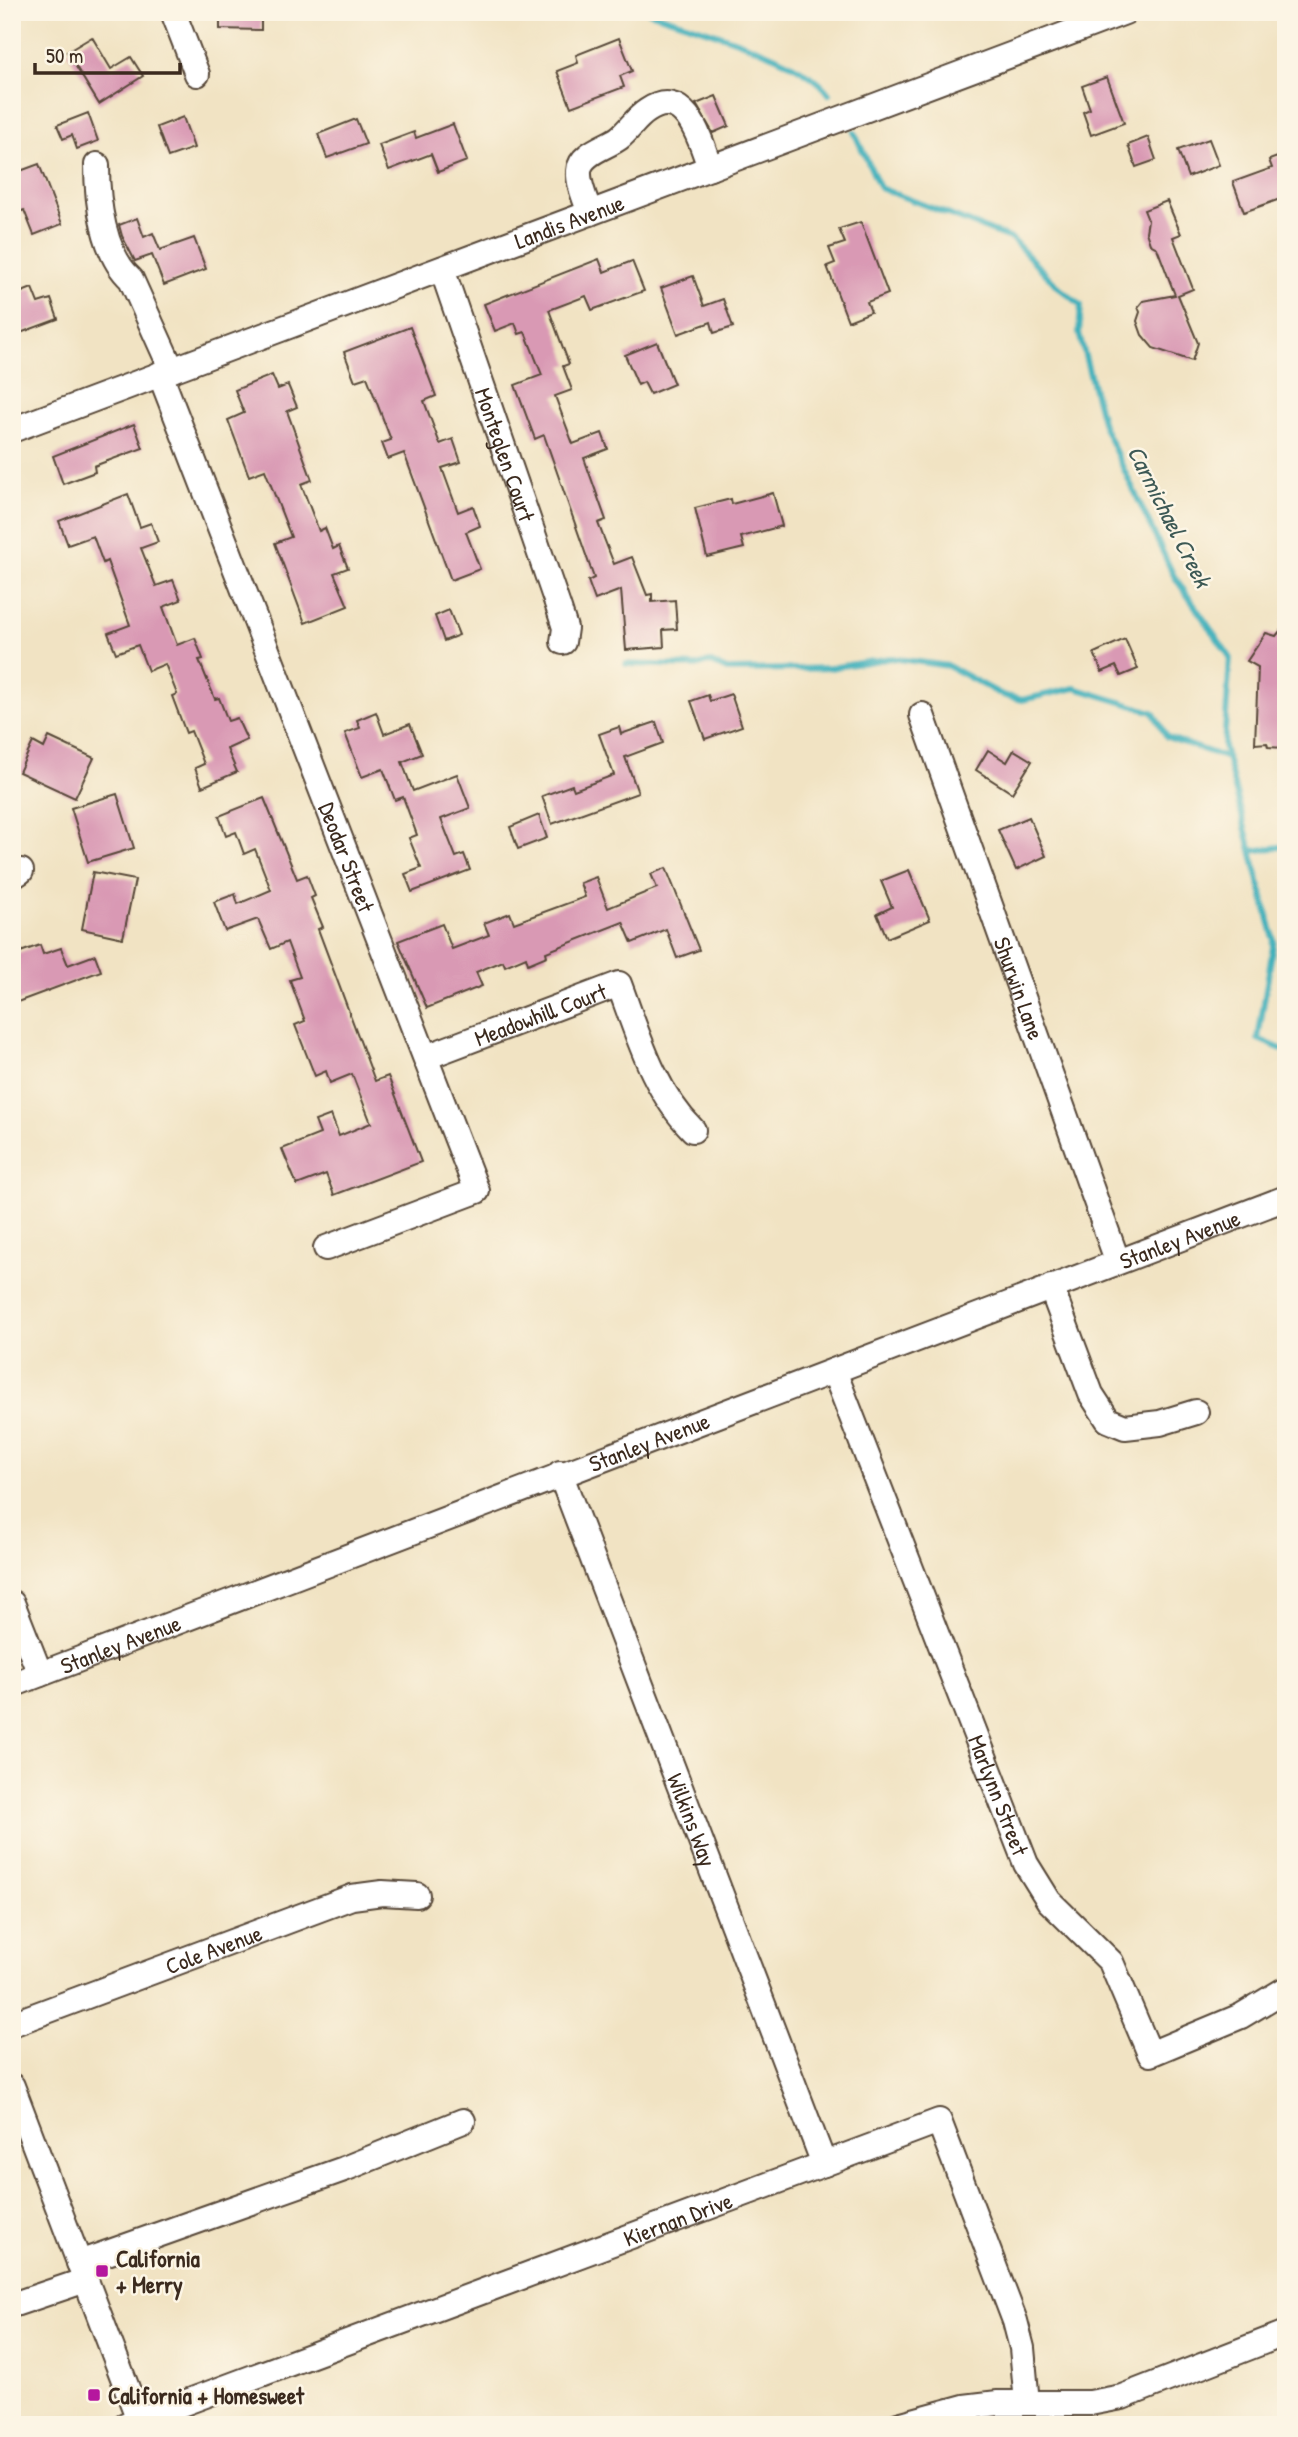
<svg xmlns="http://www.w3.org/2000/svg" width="1298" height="2437" viewBox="0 0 1298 2437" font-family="'Patrick Hand',sans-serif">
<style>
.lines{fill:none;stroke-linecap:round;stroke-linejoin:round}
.stream{stroke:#40b0bb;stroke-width:6}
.building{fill:#d999b4}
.minor-casing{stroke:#564637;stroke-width:28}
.minor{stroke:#fff;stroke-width:24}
.poi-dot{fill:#b5179e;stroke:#fcf5e5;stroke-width:2.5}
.labels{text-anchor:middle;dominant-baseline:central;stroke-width:5;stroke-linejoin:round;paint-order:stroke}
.street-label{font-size:23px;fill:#3b2a1e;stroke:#fcf5e5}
.poi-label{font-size:23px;font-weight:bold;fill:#3b2a1e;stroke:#fcf5e5;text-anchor:start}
.water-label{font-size:24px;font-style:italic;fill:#3d5955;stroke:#fcf5e5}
</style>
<rect width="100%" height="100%" fill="#fcf5e5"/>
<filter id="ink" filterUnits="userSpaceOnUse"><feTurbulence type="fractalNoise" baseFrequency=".0143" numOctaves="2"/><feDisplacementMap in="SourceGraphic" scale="14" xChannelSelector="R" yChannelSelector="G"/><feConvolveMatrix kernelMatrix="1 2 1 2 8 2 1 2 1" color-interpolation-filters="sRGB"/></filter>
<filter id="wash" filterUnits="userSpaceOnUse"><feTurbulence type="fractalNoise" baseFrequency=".00686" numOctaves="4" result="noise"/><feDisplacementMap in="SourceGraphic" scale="28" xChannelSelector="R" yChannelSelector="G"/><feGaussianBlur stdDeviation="1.57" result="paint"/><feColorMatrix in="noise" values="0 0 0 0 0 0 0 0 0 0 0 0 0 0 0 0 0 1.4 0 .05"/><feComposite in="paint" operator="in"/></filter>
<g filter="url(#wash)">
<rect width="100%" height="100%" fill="#f1e3c3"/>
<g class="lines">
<g class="stream">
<path d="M649,12C693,27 804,56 829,94"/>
<polyline points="854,132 880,188 1012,239 1059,288 1081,305 1079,333 1103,425 1174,576 1230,657 1224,746 1274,940 1258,1039 1286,1051"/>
<polyline points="626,664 697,666 709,662 727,670 797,669 830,668 891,658 948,666 1002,695 1022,700 1075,688 1153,712 1167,737 1227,758"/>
<polyline points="1252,851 1286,846"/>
</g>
</g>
<g id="blocks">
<g class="building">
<polygon points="220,12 261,12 261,30 220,29"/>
<polygon points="92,37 111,69 131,57 143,76 99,104 67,52"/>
<polygon points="619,38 632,71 620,76 624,87 571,107 557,71 578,63 576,55"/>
<polygon points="1107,77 1124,123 1091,135 1083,112 1090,109 1082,86"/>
<polygon points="716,96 729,126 713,133 696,104"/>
<polygon points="88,113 98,141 77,149 72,135 63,139 57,125"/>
<polygon points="183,117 194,148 168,157 157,127"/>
<polygon points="356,119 366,144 327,158 318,134"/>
<polygon points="453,124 467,161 438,172 431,154 389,170 379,145 414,132 416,138"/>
<polygon points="1148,137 1156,160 1136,167 1128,145"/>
<polygon points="1209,139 1219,165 1188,177 1178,150"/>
<polygon points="1286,154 1286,201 1283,198 1244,212 1233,182 1272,168 1269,160"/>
<polygon points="39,164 62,224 34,235 24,210 12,215 12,174"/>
<polygon points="1167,201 1181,234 1173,237 1193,289 1178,295 1198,343 1192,361 1153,348 1142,335 1137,321 1140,312 1138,307 1143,301 1175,295 1157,248 1150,244 1146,232 1148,220 1144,210"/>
<polygon points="137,218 144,237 153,233 160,250 194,238 206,269 164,285 152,255 135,261 122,236 119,225"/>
<polygon points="861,222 888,294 867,302 871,312 848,321 827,266 835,263 829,248 845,243 839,229"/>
<polygon points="599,259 604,272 632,261 644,291 592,310 586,296 549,310 569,364 563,366 572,390 555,396 573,444 602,433 608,449 584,458 606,520 598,523 614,564 632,557 647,595 652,594 652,602 675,600 677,629 663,630 664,647 626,650 621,590 595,600 588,581 594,578 544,435 535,439 515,385 542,375 525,332 519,334 515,323 495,331 484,304"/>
<polygon points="693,276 704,306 723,299 733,327 714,333 711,322 678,334 661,288"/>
<polygon points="32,288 38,303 51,299 58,319 12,336 12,296"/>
<polygon points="410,327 436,396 424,401 440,444 453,439 461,462 442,468 458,512 473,506 480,526 466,532 480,569 451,580 404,453 388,459 382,443 391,440 367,377 355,381 344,352"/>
<polygon points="657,342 674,384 650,394 644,382 638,385 625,355"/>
<polygon points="272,375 278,389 288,385 297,407 287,411 312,480 301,484 319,531 325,528 333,549 339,546 348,568 334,573 348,606 305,623 275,543 291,537 265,470 249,476 228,420 244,413 235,390"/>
<polygon points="134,424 143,448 94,466 95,472 63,484 53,456"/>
<polygon points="773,493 782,526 741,537 744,548 707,557 695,508 731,499 732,504"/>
<polygon points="128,494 140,527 151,523 158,542 141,548 156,586 173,580 181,600 163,607 177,645 195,638 203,659 199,660 215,699 219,698 228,721 237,718 247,740 227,749 237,772 202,787 195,768 204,764 191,731 186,733 172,696 177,694 165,664 148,671 138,645 116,653 108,633 130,625 107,561 103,563 93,536 68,545 59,521"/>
<polygon points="449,610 459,635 444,641 435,616"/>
<polygon points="1286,624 1282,727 1285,727 1285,748 1268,747 1267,743 1255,744 1258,667 1247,661 1266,633 1276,636"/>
<polygon points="1125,639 1138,669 1121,676 1116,666 1102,672 1094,653"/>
<polygon points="731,694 742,726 705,739 691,701 708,695 710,701"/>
<polygon points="376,712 384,734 410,724 422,754 402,762 413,791 457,774 470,808 441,819 456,857 464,854 470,870 412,892 405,874 421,868 409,838 417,835 403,797 395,800 383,769 362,777 345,733 360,728 357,720"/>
<polygon points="656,722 663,743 625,757 638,793 552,824 542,796 572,785 574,790 614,775 599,734 619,727 621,734"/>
<polygon points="49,737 94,758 75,798 19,772 33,742 44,748"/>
<polygon points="988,750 1007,762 1014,750 1032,761 1012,793 976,770"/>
<polygon points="117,794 134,848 88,862 71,808"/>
<polygon points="264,798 297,879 307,875 315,896 311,898 323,927 318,929 375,1081 388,1076 421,1162 334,1195 326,1174 297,1185 282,1149 320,1134 315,1121 331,1115 339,1136 371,1123 352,1074 330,1083 326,1071 315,1076 295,1025 305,1021 290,980 300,977 287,942 271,949 258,919 225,931 214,902 235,894 238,904 271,890 255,849 244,854 236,832 226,836 219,816"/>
<polygon points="539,815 547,838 518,849 510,827"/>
<polygon points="1029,817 1046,856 1016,870 998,830"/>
<polygon points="666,868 699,950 677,958 666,929 632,943 623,922 546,952 547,956 528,964 526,957 505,966 503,961 476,972 482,986 427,1008 398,941 442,924 452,949 489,935 484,923 510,913 514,923 585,897 580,883 596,877 608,908 657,888 651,874"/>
<polygon points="909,870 930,920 887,938 877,914 892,907 881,881"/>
<polygon points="93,872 135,880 123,938 82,929"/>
<polygon points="40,945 43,954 61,948 68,965 95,955 101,971 12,1004 12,955"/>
</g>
</g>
</g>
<g filter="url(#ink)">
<use href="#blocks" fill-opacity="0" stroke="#564637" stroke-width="2"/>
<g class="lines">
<g class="minor-casing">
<g id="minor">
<polyline points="173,12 197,74"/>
<path d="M97,165C97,200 103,254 131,279L172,370"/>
<path d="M590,213C586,201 578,184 579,171C580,153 607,147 619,138C629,130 636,118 647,111C686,84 701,142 710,168"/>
<path id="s1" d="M442,269L559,609L565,628L563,642"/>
<path id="s2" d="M160,374L477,1191L326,1248"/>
<path id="s3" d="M12,430L1125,12"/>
<path id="s4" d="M922,715L1117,1260"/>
<polyline points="12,877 21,871"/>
<path id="s5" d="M426,1057L619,984C638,1035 653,1090 693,1130"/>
<polyline points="1051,1287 1091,1394 1108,1420 1125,1427 1160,1423 1196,1412"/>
<path id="s6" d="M834,1371L1026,1864L1049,1901L1111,1962L1150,2054L1241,2016L1286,1989"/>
<path id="s7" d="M560,1473L824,2164"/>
<polyline points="12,1603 40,1674"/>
<path id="s8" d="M12,1685L1286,1198"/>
<path id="s9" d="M12,2024L352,1897L382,1893L417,1895"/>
<polyline points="12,2086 141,2425"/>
<polyline points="79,2263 344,2169 463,2121"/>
<polyline points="12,2305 86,2280"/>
<path id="s10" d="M125,2425L939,2121L1015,2321L1022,2348L1027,2403"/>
<polyline points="898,2425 964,2407 998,2403 1090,2403 1122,2397 1286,2333"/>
</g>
</g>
<use href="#minor" class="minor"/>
</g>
</g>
<g class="poi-dot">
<rect x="95" y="2264" width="14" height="14" rx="3.5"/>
<rect x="87" y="2388" width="14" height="14" rx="3.5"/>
</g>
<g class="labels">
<g class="street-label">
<text stroke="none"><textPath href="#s3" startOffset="595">Landis Avenue</textPath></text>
<text stroke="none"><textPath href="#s1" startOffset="196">Monteglen Court</textPath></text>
<text stroke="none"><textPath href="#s2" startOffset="518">Deodar Street</textPath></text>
<text stroke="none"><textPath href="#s4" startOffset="290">Shurwin Lane</textPath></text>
<text stroke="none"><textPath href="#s5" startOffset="122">Meadowhill Court</textPath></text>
<text stroke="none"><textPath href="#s8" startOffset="1250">Stanley Avenue</textPath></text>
<text stroke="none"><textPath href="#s8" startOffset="682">Stanley Avenue</textPath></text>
<text stroke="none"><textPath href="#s8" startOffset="116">Stanley Avenue</textPath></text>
<text stroke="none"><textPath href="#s6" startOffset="455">Marlynn Street</textPath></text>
<text stroke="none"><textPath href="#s7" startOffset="371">Wilkins Way</textPath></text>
<text stroke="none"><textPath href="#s9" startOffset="215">Cole Avenue</textPath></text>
<text stroke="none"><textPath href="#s10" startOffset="590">Kiernan Drive</textPath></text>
</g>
<g class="poi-label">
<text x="116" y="2258">California<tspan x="116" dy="26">+ Merry</tspan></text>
<text x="108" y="2395">California + Homesweet</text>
</g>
<g class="water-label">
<text transform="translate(1170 516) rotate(63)">Carmichael Creek</text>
</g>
</g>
<rect width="1298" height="2437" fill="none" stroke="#fcf5e5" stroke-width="42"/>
<path d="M35 63v10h145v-10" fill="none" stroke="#3b2a1e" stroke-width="3.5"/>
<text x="46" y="63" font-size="21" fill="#3b2a1e" stroke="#fcf5e5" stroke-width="5" paint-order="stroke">50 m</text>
</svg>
